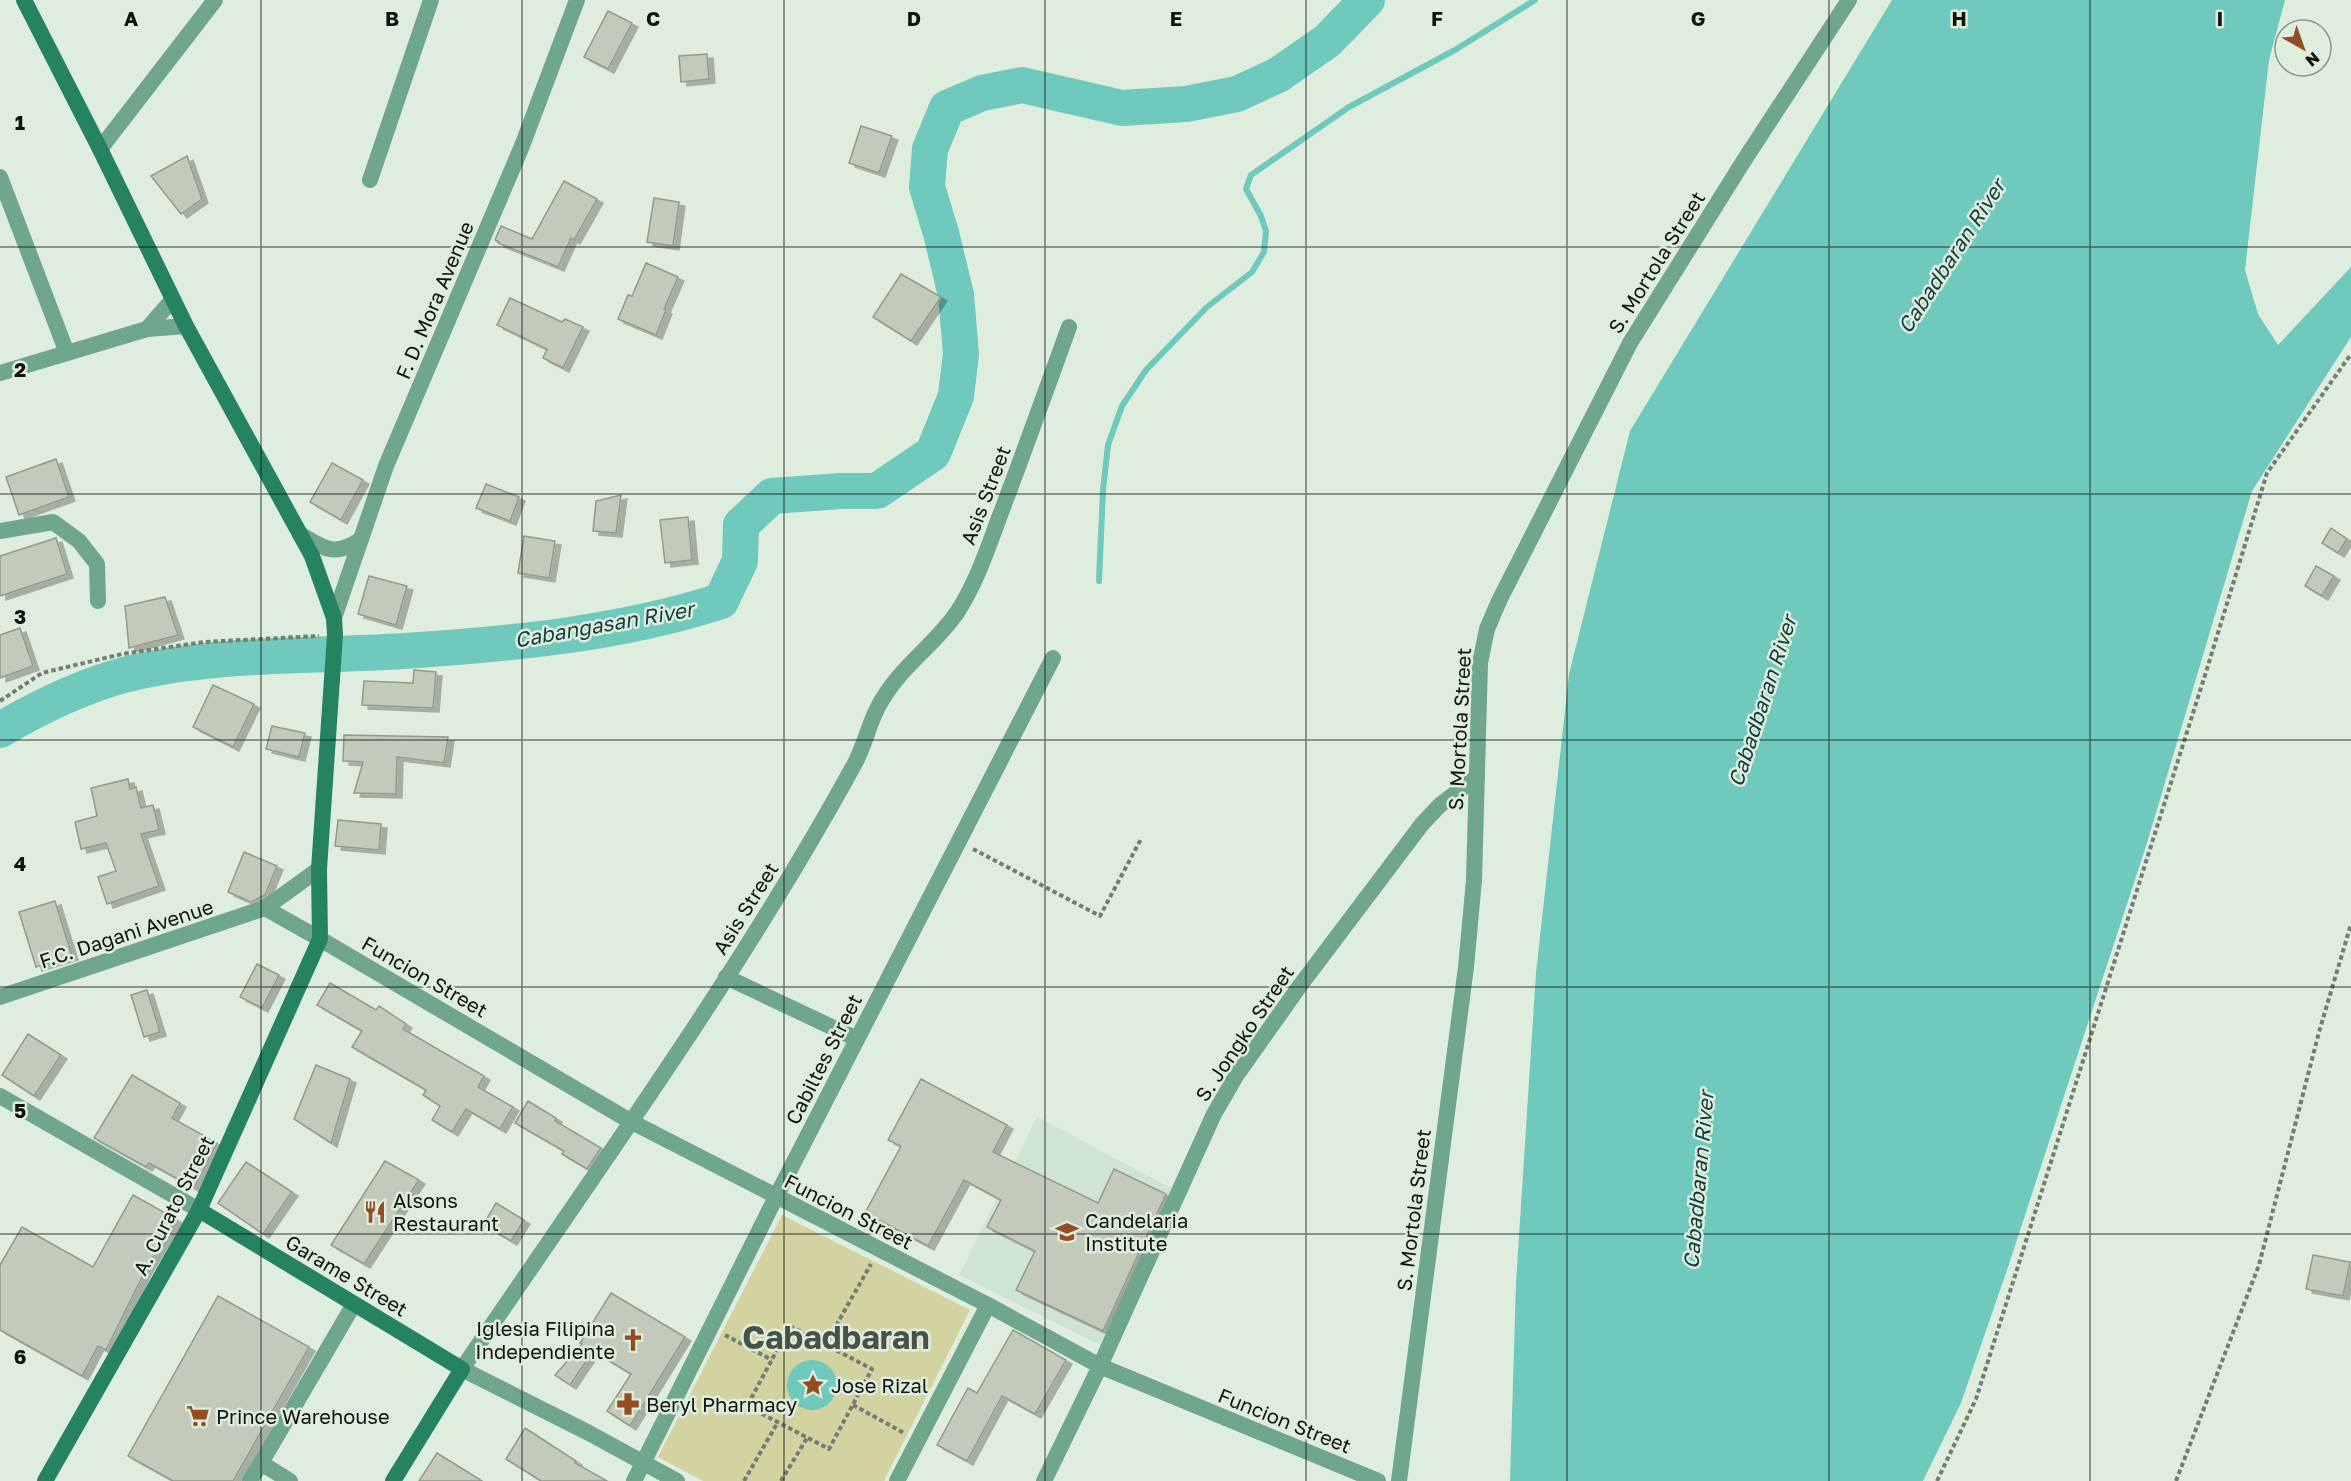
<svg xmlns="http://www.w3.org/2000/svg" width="2351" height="1481" viewBox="0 0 2351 1481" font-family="'Golos Text',sans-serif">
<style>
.built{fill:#d0e5d1}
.green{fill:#d3d3a1}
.water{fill:#6fc9bd}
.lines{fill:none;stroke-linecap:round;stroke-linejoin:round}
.stream{stroke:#6fc9bd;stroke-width:6}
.river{stroke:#6fc9bd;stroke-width:36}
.building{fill:#c3cab9;stroke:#939a8a;stroke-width:1.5;filter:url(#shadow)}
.path{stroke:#747d74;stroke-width:4;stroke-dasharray:4.5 3;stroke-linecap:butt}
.minor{stroke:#70a58e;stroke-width:16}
.tertiary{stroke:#70a58e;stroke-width:16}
.secondary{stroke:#258362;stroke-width:16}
.grid{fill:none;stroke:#0f140f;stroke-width:1.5;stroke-opacity:0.55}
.labels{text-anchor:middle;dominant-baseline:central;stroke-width:5;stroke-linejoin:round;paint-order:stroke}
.street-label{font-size:20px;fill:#0f140f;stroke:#dfeddf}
.poi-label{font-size:20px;fill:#0f140f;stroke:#dfeddf;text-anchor:start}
.water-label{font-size:21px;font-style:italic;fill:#123d38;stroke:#dfeddf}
.town-label{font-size:32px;font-weight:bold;fill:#475347;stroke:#dfeddf}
.grid-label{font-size:20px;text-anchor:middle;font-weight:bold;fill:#0f140f;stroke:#dfeddf;stroke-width:5;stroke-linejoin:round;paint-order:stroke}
</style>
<defs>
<filter id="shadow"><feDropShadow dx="6" dy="4" stdDeviation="0" flood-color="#0004"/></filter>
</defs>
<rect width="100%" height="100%" fill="#dfeddf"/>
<polygon class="built" points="1037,1117 1173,1189 1102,1346 959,1275"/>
<polygon class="green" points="782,1215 970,1310 884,1481 703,1481 658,1457"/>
<g class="water">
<polygon points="1892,0 2285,0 2269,60 2245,270 2258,314 2278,345 2351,267 2351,337 2252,491 2147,843 2009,1264 1961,1403 1923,1481 1510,1481 1516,1283 1536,973 1569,674 1630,431"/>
<circle cx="812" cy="1385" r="25"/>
</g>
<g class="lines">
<polyline class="stream" points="1099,581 1103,490 1108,445 1122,406 1146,370 1207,307 1252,272 1264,252 1266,231 1261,216 1246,189 1251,175 1349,107 1455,50 1535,0"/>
<path class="river" d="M0,730C39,707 80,687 124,675C214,652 311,657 404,651C510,644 619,634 721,601L740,561L741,525L772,496L841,491H877L933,453L956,396L961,354L956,295L941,233L927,187L930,149L947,108L982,93L1022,85L1122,108L1186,104L1237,94L1278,75L1327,41L1367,0"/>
</g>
<g class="building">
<polygon points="608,11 632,23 608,69 584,57"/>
<polygon points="707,54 709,79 681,82 679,56"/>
<polygon points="861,126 892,136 879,173 849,163"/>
<polygon points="187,156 202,199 181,214 151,176"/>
<polygon points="564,181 597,199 574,240 571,238 558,267 498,243 499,242 495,240 501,226 532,239"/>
<polygon points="654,198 679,202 673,246 647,242"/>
<polygon points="646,263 678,277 664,309 666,310 656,335 618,319 628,295 632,296"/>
<polygon points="901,274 941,297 911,341 873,317"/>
<polygon points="510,298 562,322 565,319 583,327 563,368 543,358 547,349 497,325"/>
<polygon points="56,459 69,497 19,515 6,477"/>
<polygon points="332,463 363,480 341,520 310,502"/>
<polygon points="486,484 519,497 510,521 476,508"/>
<polygon points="621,495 616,533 593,531 596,501"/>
<polygon points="688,517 692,560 665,563 660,520"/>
<polygon points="2331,528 2347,539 2338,553 2322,543"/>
<polygon points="524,536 555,541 549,578 518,573"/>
<polygon points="56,538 67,574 0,596 0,556"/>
<polygon points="2316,566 2334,576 2322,596 2305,586"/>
<polygon points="369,576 407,586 396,625 358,614"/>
<polygon points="165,597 178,635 129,648 125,606"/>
<polygon points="20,628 33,666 0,678 0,635"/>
<polygon points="414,670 436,672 433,708 362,705 364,681 413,683"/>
<polygon points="213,685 254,704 233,747 193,727"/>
<polygon points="272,726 305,733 299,757 266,749"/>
<polygon points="344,735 448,737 444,763 397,757 396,794 354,793 363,762 343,761"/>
<polygon points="128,779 130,789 136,787 141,808 153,805 159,830 141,834 159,886 107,904 98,877 116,871 106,843 81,849 75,822 97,816 91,788"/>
<polygon points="338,820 381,824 379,850 335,846"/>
<polygon points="244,852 277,866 265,895 251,902 228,892"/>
<polygon points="55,901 72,956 36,967 19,912"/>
<polygon points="257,964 279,975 262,1008 240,997"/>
<polygon points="330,983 376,1010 379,1006 406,1024 403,1029 484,1076 478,1087 513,1107 500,1129 466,1109 452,1132 432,1120 440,1106 423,1095 426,1090 352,1047 362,1031 317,1005"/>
<polygon points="147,990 160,1032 144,1037 131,995"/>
<polygon points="28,1034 61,1055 34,1096 2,1075"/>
<polygon points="316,1065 350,1079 331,1143 294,1119"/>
<polygon points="132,1075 180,1103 172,1118 217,1143 194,1188 149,1163 146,1167 94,1138"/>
<polygon points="921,1079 1007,1125 993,1152 1098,1203 1114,1169 1166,1194 1103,1331 1016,1290 1035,1251 987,1227 1001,1200 964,1180 928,1246 865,1213 901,1146 888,1140"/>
<polygon points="528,1101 556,1118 555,1121 601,1148 587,1169 562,1154 564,1151 515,1123"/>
<polygon points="385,1161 419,1180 364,1264 331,1245"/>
<polygon points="246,1162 292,1192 263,1234 218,1203"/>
<polygon points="133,1195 176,1219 145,1271 106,1350 98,1346 82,1376 0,1330 0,1265 22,1227 93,1267"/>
<polygon points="496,1203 524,1220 511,1241 483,1225"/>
<polygon points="2313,1255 2350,1262 2343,1296 2306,1289"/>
<polygon points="611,1293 685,1337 630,1426 607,1411 631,1374 593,1351 570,1385 555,1375 582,1344 580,1343"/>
<polygon points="218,1296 309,1347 233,1481 173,1481 128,1456"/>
<polygon points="1013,1330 1066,1360 1035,1414 1002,1396 967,1461 937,1445 968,1388 977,1393"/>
<polygon points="525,1428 576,1461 575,1463 607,1481 541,1481 506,1459"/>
<polygon points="437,1453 482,1481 419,1481"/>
</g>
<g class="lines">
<g class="path">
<polyline points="0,701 42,673 122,654 204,642 319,636"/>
<polyline points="973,849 1100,916 1141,839"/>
<polygon points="790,1326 872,1369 829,1449 747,1406"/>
<polyline points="725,1335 772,1360"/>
<polyline points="825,1345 871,1264"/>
<polyline points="853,1405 904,1433"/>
<polyline points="744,1481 778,1422"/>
<polyline points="781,1481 807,1438"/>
<polyline points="1937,1481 1976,1399 2206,672 2267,473 2351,354"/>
<polyline points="2176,1481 2259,1265 2319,1032 2351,924"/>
</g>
<g class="minor">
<polyline points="100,149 215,0"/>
<polyline points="0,177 67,353"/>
<polyline points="370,180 431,0"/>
<polyline points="147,329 173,299"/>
<polyline points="0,373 147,329 186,326"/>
<polyline points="0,531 53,522 79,541 97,564 98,601"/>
<polyline points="320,939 630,1121 988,1305 1100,1366 1378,1481"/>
<polyline points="726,977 857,1039"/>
<polyline points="0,1096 199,1210"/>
<polyline points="250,1481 261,1463"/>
<polyline points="290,1481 261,1463 354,1304"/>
<polyline points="634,1481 776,1197 1053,658"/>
<path d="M677,1481L589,1433L462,1369C596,1171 739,975 854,765C864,747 868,727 877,709C898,667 934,647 958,611C978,580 989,544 1002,510C1025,449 1047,388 1069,327"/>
<polyline points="897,1481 988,1305"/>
<polyline points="1044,1481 1100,1366 1214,1114 1236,1076 1299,987 1422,824 1440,805 1477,777"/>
</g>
<g class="tertiary">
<path d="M300,534C325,549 334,557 360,540"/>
<polyline points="334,618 386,466 522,146 577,0"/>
<polyline points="265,908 320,939"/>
<polyline points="0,997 265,908 319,869"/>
<polyline points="1399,1481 1466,967 1474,880 1480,663 1487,629 1499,601 1630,343 1743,162 1849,0"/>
</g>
<g class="secondary">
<polyline points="24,0 100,149 186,326 312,556 334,618 335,635 319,869 320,939 199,1210 45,1481"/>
<polyline points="199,1210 462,1369 393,1481"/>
</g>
</g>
<path class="grid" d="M261,0V1481M522,0V1481M784,0V1481M1045,0V1481M1306,0V1481M1567,0V1481M1829,0V1481M2090,0V1481M0,247H2351M0,494H2351M0,740H2351M0,987H2351M0,1234H2351"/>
<defs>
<g id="restaurant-bare" transform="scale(1.8)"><path d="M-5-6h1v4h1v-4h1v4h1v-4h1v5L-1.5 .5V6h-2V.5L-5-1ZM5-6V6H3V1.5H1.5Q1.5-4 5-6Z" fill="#924d23" stroke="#dfeddf" stroke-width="2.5" paint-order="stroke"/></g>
<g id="school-bare" transform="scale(1.8)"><path d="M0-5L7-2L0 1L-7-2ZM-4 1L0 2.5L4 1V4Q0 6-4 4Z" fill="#924d23" stroke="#dfeddf" stroke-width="2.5" paint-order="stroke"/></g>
<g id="church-bare" transform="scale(1.8)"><path d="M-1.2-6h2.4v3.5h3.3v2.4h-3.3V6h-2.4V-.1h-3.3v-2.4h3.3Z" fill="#924d23" stroke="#dfeddf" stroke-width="2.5" paint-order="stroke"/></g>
<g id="sight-bare" transform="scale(1.8)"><path d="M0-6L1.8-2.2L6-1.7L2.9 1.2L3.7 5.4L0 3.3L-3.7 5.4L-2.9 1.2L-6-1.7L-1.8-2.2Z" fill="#924d23" stroke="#dfeddf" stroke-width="2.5" paint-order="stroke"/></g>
<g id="pharmacy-bare" transform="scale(1.8)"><path d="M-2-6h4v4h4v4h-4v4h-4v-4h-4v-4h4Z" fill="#924d23" stroke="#dfeddf" stroke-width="2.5" paint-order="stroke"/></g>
<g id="supermarket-bare" transform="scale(1.8)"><path d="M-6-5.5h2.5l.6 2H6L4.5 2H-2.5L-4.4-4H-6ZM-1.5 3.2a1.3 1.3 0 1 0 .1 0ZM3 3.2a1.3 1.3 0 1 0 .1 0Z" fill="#924d23" stroke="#dfeddf" stroke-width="2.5" paint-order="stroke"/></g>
</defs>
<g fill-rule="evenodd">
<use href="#restaurant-bare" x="375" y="1212"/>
<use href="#school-bare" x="1067" y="1232"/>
<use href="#church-bare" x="633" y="1340"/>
<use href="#sight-bare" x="813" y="1385"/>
<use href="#pharmacy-bare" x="628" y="1404"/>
<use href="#supermarket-bare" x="198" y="1416"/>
</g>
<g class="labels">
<g class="street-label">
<text transform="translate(1656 262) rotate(-58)">S. Mortola Street</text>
<text transform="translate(434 300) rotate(-67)">F. D. Mora Avenue</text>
<text transform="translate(985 495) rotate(-69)">Asis Street</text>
<text transform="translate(1459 729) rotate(-87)">S. Mortola Street</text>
<text transform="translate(745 908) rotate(-58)">Asis Street</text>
<text transform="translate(126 933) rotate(-18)">F.C. Dagani Avenue</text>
<text transform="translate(425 976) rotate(30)">Funcion Street</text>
<text transform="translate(1244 1033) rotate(-56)">S. Jongko Street</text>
<text transform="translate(823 1059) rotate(-63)">Cabiltes Street</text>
<text transform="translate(173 1205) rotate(-63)">A. Curato Street</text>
<text transform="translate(1413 1210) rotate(-83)">S. Mortola Street</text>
<text transform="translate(849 1211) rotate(27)">Funcion Street</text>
<text transform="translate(347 1275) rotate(31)">Garame Street</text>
<text transform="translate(1285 1420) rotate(22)">Funcion Street</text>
</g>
<g class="poi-label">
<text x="393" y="1200">Alsons<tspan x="393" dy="23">Restaurant</tspan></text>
<text x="1085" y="1220">Candelaria<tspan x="1085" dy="23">Institute</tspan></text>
<text x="615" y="1328" text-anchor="end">Iglesia Filipina<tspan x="615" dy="23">Independiente</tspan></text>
<text x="831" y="1385">Jose Rizal</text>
<text x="646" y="1404">Beryl Pharmacy</text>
<text x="216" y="1416">Prince Warehouse</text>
</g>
<g class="water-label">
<text transform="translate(1951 256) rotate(-57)">Cabadbaran River</text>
<text transform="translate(604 624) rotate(-10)">Cabangasan River</text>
<text transform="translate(1762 701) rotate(-72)">Cabadbaran River</text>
<text transform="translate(1698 1180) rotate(-85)">Cabadbaran River</text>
</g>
<g class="town-label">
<text x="836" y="1337">Cabadbaran</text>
</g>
</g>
<g class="grid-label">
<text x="131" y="26">A</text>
<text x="392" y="26">B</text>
<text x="653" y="26">C</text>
<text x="914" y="26">D</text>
<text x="1176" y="26">E</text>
<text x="1437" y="26">F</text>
<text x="1698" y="26">G</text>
<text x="1959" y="26">H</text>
<text x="2220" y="26">I</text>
<text x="20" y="130">1</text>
<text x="20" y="377">2</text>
<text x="20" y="624">3</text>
<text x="20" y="871">4</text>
<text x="20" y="1118">5</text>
<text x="20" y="1364">6</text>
</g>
<g transform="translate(2303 48) rotate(140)"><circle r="28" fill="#dfeddf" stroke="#8c968c" stroke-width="1.5"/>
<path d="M0-4.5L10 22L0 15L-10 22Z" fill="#924d23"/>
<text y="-9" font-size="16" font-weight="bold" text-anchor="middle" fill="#0f140f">N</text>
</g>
</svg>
